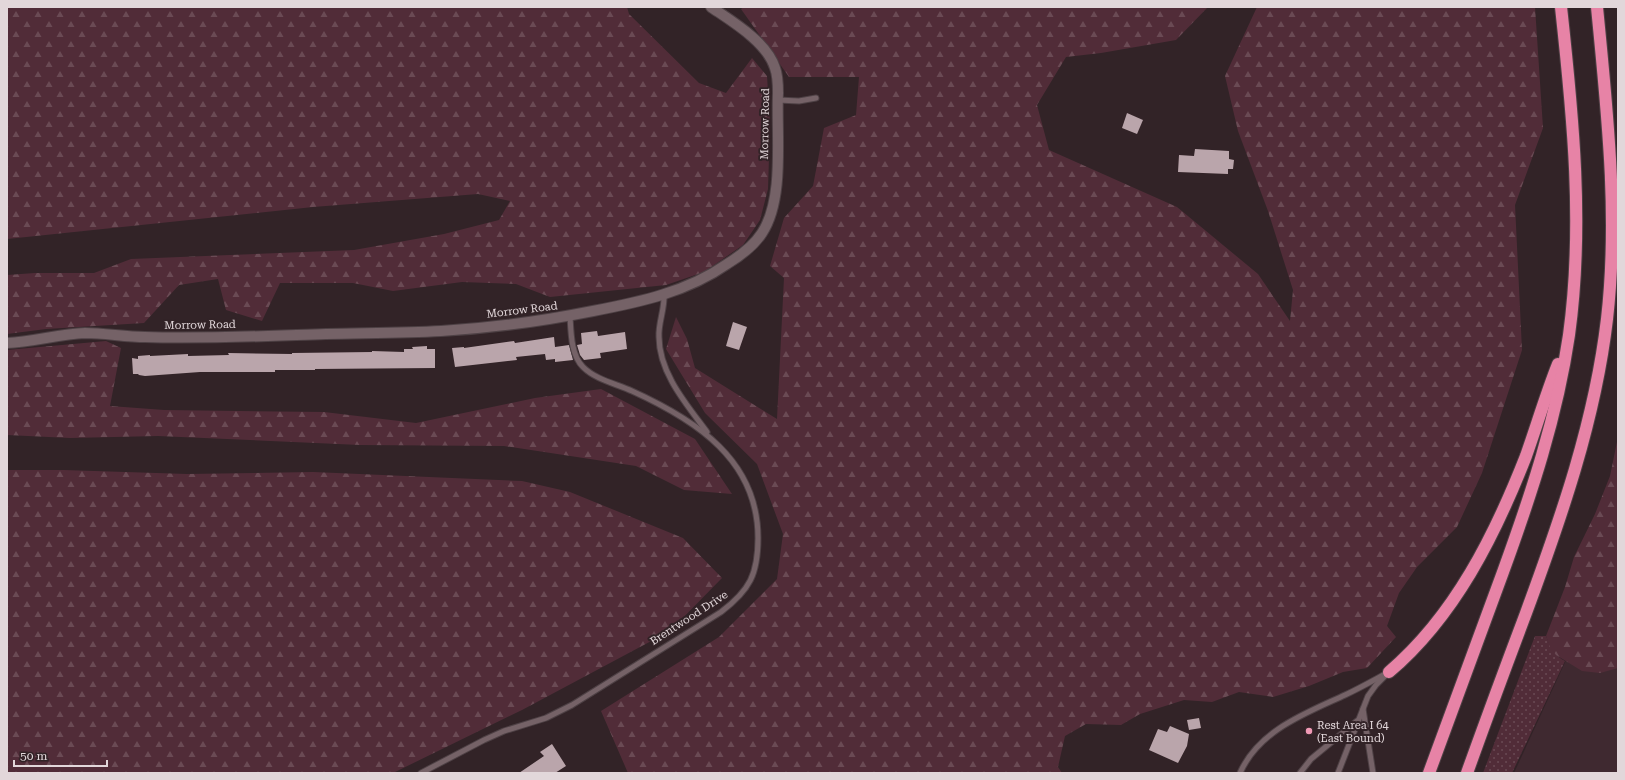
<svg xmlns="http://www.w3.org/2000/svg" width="1625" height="780" viewBox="0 0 1625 780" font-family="'Roboto Serif',serif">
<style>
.built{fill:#3f2930}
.grass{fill:url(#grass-dots)}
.forest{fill:url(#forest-firs)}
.building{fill:#baa5ab}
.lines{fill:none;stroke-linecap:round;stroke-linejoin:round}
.service-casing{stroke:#4e4145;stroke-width:7}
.minor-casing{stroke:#4e4145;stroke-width:12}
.motorway-casing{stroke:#4e4145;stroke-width:14}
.service{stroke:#756267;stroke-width:5}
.minor{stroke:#756267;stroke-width:10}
.motorway{stroke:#e783a6;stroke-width:12}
.poi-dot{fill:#f09ab6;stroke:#322327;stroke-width:1.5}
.labels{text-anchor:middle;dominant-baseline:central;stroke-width:4;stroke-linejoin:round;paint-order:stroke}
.street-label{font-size:11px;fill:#e2d7da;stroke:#322327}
.poi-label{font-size:11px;fill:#e2d7da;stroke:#322327;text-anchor:start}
</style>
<defs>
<pattern id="grass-dots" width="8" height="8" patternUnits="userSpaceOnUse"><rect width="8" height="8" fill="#512c38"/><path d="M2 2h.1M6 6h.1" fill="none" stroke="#6a4a54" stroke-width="1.8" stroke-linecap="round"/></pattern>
<pattern id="forest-firs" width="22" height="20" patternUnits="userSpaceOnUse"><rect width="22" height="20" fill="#512c38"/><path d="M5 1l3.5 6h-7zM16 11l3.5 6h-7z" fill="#6a4a54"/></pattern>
</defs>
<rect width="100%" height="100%" fill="#322327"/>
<polygon class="built" points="1618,640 1618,773 1514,773 1567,658"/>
<path class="grass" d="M1535,636H1546C1550,646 1555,656 1565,661L1512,773H1483Z"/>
<g class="forest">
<polygon points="7,7 627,7 629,14 699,83 726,93 752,58 767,76 770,124 768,189 760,220 743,245 704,272 666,285 550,297 516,284 462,282 393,291 353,283 280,283 262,321 226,310 218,279 179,285 144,323 46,329 7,334 7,275 35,273 94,273 131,259 354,250 444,234 499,220 510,201 478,194 313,207 7,239"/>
<polygon points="744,7 1208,7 1176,40 1101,53 1066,57 1037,105 1049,150 1177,207 1258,274 1290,321 1293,290 1268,211 1238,131 1225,76 1257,7 1535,7 1543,128 1515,205 1522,350 1482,473 1457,527 1417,567 1399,593 1387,626 1396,637 1367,668 1343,672 1309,686 1273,697 1239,692 1212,702 1184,700 1140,714 1121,725 1086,724 1065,736 1058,767 1062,773 628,773 601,711 719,637 777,579 783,534 757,464 705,413 666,349 676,317 687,339 695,368 777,419 784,278 770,266 784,218 813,186 824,128 856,115 859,77 789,77 741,9"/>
<polygon points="106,341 121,348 110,406 164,410 324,412 416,423 535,398 601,389 695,439 732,494 684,490 636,466 504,446 360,445 158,436 70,438 7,435 7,350"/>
<polygon points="1618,437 1618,668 1600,673 1582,671 1556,655 1550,647 1546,636 1565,587 1574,557 1595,514 1610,476"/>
<polygon points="7,470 63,470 187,474 313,472 522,481 570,492 683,538 722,578 670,631 522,710 393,773 7,773"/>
</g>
<g class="building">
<polygon points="1127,113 1143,120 1137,134 1122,128"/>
<polygon points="1195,149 1229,151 1229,159 1234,160 1233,169 1228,169 1228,174 1178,172 1179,155 1194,156"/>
<polygon points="733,322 747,327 739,350 726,346"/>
<polygon points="597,331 598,336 625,332 627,349 600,353 601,358 584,360 580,355 577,345 582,344 581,333"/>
<polygon points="554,337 555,347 569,345 573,360 555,362 555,359 546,360 545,354 516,357 517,360 455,367 452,348 464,347 464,348 514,341 515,343"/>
<polygon points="427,346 427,349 435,349 435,368 315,369 315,370 275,370 275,372 200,372 145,376 139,375 138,374 133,374 132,358 138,359 138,356 150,355 150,356 188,354 188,356 229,355 228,353 292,354 292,353 372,352 372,351 404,352 404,349 413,349 412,347"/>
<polygon points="1199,718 1201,728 1189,730 1187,720"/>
<polygon points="1170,726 1189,734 1187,746 1178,763 1149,750 1158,729 1167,732"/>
<polygon points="552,744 566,766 555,773 519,773 544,756 540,752"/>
</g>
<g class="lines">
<g class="service-casing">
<g id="service">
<polyline points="778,100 799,101 816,98"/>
<path d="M664,294C665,309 658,323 659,337C659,373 687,405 707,432"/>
<polyline points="1363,709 1373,773"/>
<path d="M421,773L484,740L504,731L546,718L572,705L721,612C750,590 758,574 758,538C758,460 696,420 632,391C617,384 596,380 583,367C571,355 571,333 570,316"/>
<path d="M1240,773C1259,730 1306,713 1345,695C1360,688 1374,680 1389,672"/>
<polyline points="1300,773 1311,759 1357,721"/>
<polyline points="1338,773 1368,696 1376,685 1384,677"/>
</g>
</g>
<g class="minor-casing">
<path id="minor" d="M7,343C33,342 59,334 85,333C105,333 125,337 145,337C205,339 266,336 326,334C364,333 403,333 441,331C492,328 543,321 593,311C640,302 687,292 727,264C740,256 753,247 762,233C785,198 776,134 778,93C778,84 778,76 775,68C767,42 733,22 711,7"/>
</g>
<g class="motorway-casing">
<g id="motorway">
<path d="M1389,672C1455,616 1495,535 1526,456C1537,425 1546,394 1558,364"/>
<path d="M1429,773C1454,706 1479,639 1503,572C1531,495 1557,417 1569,335C1584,226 1573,116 1561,7"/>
<path d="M1467,773C1486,720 1506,666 1526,613C1561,518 1595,421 1607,319C1619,215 1607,111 1597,7"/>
</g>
</g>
<use href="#service" class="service"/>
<use href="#minor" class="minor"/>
<use href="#motorway" class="motorway"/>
</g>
<circle class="poi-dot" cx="1309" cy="731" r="4"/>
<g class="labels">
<g class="street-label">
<text transform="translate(765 124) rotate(-89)">Morrow Road</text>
<text transform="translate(522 310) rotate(-7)">Morrow Road</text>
<text transform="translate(200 325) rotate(-1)">Morrow Road</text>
<text transform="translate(689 618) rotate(-33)">Brentwood Drive</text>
</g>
<g class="poi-label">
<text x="1317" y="725">Rest Area I 64<tspan x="1317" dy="13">(East Bound)</tspan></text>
</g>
</g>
<rect width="1625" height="780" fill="none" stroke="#e2d7da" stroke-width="16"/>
<path d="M14 760v6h93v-6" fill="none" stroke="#e2d7da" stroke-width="2"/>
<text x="20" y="760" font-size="12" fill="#e2d7da" stroke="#322327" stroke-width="3" paint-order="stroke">50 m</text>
</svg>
